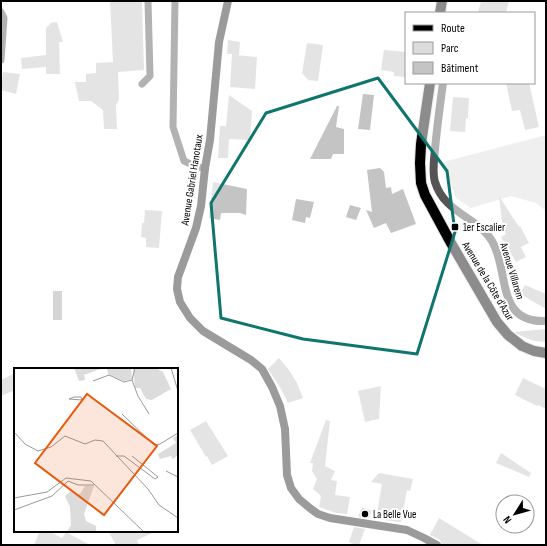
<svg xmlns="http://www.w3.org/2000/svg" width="547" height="546" viewBox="0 0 547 546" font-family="'Sofia Sans Condensed',sans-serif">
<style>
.green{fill:#dcdcdc}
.water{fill:#a3a3a3}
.building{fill:#c4c4c4}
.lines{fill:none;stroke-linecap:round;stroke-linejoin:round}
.primary-casing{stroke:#dbdbdb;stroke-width:12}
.lane{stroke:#555;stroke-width:7}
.street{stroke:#555;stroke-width:8}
.secondary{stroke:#222;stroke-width:8}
.primary{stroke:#000;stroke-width:10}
.marked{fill:none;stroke:#0f766e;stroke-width:3;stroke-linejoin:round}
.poi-dot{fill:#000;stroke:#fff;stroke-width:1.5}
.labels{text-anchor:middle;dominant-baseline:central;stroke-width:4;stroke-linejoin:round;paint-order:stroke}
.street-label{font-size:11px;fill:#000;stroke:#fff}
.poi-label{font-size:11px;fill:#000;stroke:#fff;text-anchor:start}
.inset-road{fill:none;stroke:#999;stroke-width:1}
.view{fill:#e8590c;fill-opacity:0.15;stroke:#e8590c;stroke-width:2}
.inset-edge{fill:none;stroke:#000;stroke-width:2}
</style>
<rect width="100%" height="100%" fill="#fff"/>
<polygon class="green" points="546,135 546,211 536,203 511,196 471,208 456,198 443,162"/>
<rect class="water" x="53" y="291" width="9" height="29"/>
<g class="building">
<polygon points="110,1 142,1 144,70 118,72 119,100 116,105 117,129 104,129 103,110 91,101 79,101 75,82 86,82 86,74 96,73 96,63 113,62"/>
<polygon points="481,1 509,1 506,13 478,13"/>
<polygon points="57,22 63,42 59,42 60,74 46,74 46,67 22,69 21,58 46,55 46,28 51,23"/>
<polygon points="228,40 240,42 239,55 236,55 257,57 255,89 230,87 232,54 227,54"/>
<polygon points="307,43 323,45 318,81 308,80 302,73"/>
<polygon points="384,50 406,52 406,77 394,76 394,72 381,70"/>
<polygon points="3,72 20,74 16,94 1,90"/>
<polygon points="506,83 529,83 539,127 525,130 520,110 512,111"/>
<polygon points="363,94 374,95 370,130 358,129"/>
<polygon points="229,95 252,111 250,140 229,139 228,158 218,158 220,126 226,126"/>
<polygon points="453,97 469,98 468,118 466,118 465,132 450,131"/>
<polygon points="337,106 339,106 336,127 344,129 344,154 333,154 331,159 310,159"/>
<polygon points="380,168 384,172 386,188 391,187 392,194 403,189 416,224 391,233 386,223 374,228 366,210 372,212 367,170"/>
<polygon points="213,182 247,189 246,215 240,213 221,213 220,220 209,218"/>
<polygon points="499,196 519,227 520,226 529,243 521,247 526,257 516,262 501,237 506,234 502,226 504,224 502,222"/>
<polygon points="296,199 314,202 310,218 306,217 305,223 292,220"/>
<polygon points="350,205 361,208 356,220 346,217"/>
<polygon points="145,210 162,211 159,248 146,247 146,238 141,237 142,223 144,223"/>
<polygon points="525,285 546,294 546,309 520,294"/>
<polygon points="546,329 546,342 534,341 519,335 514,332"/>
<polygon points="279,358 289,370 297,383 303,398 288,403 281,389 268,369"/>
<polygon points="15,373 15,390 1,396 1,380"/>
<polygon points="523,378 546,389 546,409 538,405 537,406 515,395"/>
<polygon points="381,386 379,419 365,422 358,391"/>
<polygon points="326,420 330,421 325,466 335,471 331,480 337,481 335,495 350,497 347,514 336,513 319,507 321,496 313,489 317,479 312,471 313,463 310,463"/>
<polygon points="206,421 228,456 212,465 207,456 206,457 190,430"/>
<polygon points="501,453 531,473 529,477 496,463"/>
<polygon points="379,473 413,479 410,491 407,490 401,522 376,519 382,484 371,482"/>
<polygon points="362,507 372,511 369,518 358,517"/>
<polygon points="439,518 483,545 442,545 440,540 430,535"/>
<polygon points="354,527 365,529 359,545 355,545 349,542"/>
<polygon points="40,531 49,531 62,538 66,532 90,545 34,545"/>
<polygon points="108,531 157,531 137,540 139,545 116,545"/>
</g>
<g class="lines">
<g class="primary-casing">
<g id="primary">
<polyline points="440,13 442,1"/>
<polyline points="430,83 421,144 420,163 421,183 425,195 451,243 497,322 508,335 522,346 534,351 546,353"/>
</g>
</g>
<g class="lane">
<polyline points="175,1 173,127 184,161 197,167 205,168"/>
<polyline points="1,12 4,18 1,60"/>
<polyline points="142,84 150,76 148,1"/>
</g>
<path class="street" d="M443,83C440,105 437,127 435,149C434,161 432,172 435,182C445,215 481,217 494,245C509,276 497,323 546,321"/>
<polyline class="secondary" points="228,1 219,42 210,140 205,168 201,206 196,228 178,277 177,289 180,302 190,318 203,331 251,360 262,369 272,387 280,406 285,429 287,475 291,488 299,499 311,509 318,514 330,518 407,530 424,538 437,545"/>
<use href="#primary" class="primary"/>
</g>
<path d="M0 0H547V546H0ZM378,78L447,171L455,232L417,354L303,339L221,318L211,203L266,113Z" fill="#fff" fill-opacity=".55" fill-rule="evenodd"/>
<path class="marked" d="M378,78L447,171L455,232L417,354L303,339L221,318L211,203L266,113Z"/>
<g class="poi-dot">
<rect x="451" y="223" width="8" height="8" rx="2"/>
<circle cx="365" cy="514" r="4"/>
</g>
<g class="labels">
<g class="street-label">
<text transform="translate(192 180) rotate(-81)">Avenue Gabriel Hanotaux</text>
<text transform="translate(512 271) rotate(73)">Avenue Villarem</text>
<text transform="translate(488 281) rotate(59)">Avenue de la Côte d'Azur</text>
</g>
<g class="poi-label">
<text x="463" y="227">1er Escalier</text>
<text x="373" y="514">La Belle Vue</text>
</g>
</g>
<g transform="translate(14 368)">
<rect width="164" height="164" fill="#fff"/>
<path d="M60,0H89L70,7L71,12L65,13ZM93,0H117L118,11L110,13L94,6ZM119,0H142L149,4L157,21L138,32L132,31L126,20H121ZM164,67V87L159,91L157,88L146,91L144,86L162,75L159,70ZM71,118H80L70,146L72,153L82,158V164H53L57,157L56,139L51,128L57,123L62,127L66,126Z" fill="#dcdcdc"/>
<path class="inset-road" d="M157,0L164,23M118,12L124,28L135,46M79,13L95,7L110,14L118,12L121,0M60,29H67L68,32L55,31ZM108,46L140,77L146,76L164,65M0,64L11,76L24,83L37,79L51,68L71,76L81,72L89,73L134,121L145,137L164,150M102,88H110L141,111L144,109M118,88L144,109M152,103L164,109M0,130L33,124L52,110L77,113L130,164M0,142L38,128L54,113L64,117H80"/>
<path class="view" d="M73,26L143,78L90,147L21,95Z"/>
<rect width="164" height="164" class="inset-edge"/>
</g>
<rect width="547" height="546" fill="none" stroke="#000000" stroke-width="4"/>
<rect x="405" y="12" width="130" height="72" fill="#ffffff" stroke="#999999"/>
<rect x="413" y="25" width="20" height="6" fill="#000000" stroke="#999999"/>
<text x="441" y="32" font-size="12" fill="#000000">Route</text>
<rect x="413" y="42" width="20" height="12" fill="#dcdcdc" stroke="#999999"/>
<text x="441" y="52" font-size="12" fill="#000000">Parc</text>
<rect x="413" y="62" width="20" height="12" fill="#c4c4c4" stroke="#999999"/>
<text x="441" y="72" font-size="12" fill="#000000">Bâtiment</text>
<g transform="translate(515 514) rotate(233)"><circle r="19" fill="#ffffff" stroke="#999999"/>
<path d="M0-3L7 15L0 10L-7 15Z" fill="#000000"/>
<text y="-6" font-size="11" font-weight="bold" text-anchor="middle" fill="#000000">N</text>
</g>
</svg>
